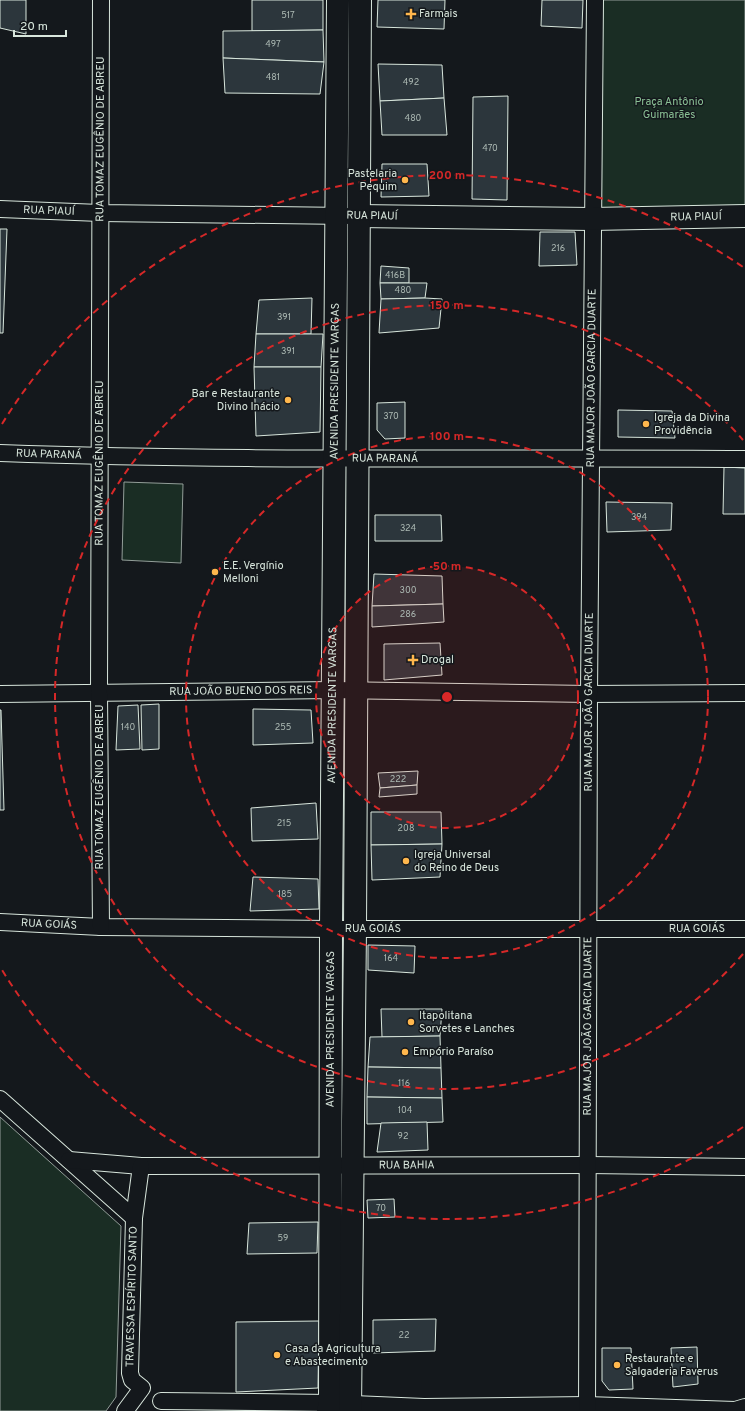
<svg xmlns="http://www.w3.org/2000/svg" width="745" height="1411" viewBox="0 0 745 1411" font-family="Overpass,sans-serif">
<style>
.green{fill:#1a2d24;stroke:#939e99}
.building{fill:#2c363c;stroke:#d8e6dc}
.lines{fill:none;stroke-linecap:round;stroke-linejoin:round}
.street-casing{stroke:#d8e6dc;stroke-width:18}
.secondary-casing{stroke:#d8e6dc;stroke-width:24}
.street{stroke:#14181c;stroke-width:16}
.secondary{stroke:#14181c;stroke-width:22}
.ring{fill:none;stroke:#d62828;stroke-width:2;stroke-dasharray:7 5}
.poi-dot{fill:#ffb74d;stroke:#14181c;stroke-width:1.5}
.labels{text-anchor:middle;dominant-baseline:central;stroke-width:3;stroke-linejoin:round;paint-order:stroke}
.number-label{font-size:9px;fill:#adbab4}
.poi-label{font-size:11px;fill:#d8e6dc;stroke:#14181c;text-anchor:start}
.park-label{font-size:11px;fill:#8ac095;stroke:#14181c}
.street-label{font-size:11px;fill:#d8e6dc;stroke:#14181c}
.centre{fill:#d62828;stroke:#14181c;stroke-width:2}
.ring-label{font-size:12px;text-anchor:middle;font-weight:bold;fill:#d62828;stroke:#14181c;stroke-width:3;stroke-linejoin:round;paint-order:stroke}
</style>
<rect width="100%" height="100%" fill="#14181c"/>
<g class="green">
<polygon points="595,0 745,0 745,216 592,219"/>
<polygon points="124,482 183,484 181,563 122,560"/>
<polygon points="0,1117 121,1226 116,1397 106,1411 0,1411"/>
</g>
<g class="building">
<polygon points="0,0 26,0 26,34 0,28"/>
<polygon points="252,0 323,0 323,30 252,31"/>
<polygon points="378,0 445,0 444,29 377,27"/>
<polygon points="542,0 583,0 582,28 541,26"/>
<polygon points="323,30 324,62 223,58 223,31"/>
<polygon points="223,58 324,62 320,94 225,93"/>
<polygon points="378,64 442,65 444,98 380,101"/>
<polygon points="508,96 507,200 472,199 473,97"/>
<polygon points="444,98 447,135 382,135 380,101"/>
<polygon points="382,164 427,164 429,196 381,197"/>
<polygon points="0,229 7,229 3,333 0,333"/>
<polygon points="540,232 575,232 577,265 539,266"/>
<polygon points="381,266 409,268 409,283 380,283"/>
<polygon points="380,283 427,283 425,298 381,299"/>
<polygon points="312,298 311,334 256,334 259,300"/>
<polygon points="425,298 442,299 439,328 379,333 381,299"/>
<polygon points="256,334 323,334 321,367 254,367"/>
<polygon points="254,367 321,367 320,432 256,436"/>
<polygon points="405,402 405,438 385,439 377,430 377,403"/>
<polygon points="618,410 672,411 675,438 618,437"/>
<polygon points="724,467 745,468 745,514 723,514"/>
<polygon points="606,502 672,503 671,530 607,532"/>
<polygon points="375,515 441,515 442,541 375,541"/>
<polygon points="374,574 442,576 443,604 372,606"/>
<polygon points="443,604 444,622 372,627 372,606"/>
<polygon points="440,643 442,675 384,680 384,644"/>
<polygon points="159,704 159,749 142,750 141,705"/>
<polygon points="138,705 140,749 116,750 118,706"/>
<polygon points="253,709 311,710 313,743 253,745"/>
<polygon points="0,710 1,710 4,810 0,810"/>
<polygon points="418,771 417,785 380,788 378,773"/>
<polygon points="417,785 417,794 379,797 380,788"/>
<polygon points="316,803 318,839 252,841 251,808"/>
<polygon points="371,812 441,812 442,844 371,845"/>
<polygon points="442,844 440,877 372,880 371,845"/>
<polygon points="253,877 318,879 319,909 250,911"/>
<polygon points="368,945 415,946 414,973 368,970"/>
<polygon points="381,1009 442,1009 440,1036 382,1037"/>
<polygon points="440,1036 441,1068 368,1067 370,1037"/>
<polygon points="368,1067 441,1068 442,1098 367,1097"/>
<polygon points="367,1097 442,1098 443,1122 367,1124"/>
<polygon points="427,1122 428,1150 377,1152 381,1123"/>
<polygon points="394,1199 395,1217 368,1218 367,1200"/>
<polygon points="318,1222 317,1253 247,1254 249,1223"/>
<polygon points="436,1319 435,1351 373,1353 373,1320"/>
<polygon points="319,1321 318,1388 236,1392 236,1322"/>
<polygon points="697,1347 698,1384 673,1387 671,1348"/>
<polygon points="602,1348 631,1348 633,1389 609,1390 602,1381"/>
</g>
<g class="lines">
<g class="street-casing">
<g id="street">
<path id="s1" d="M0,209L100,213L347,216"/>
<path id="s2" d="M0,453C248,462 497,457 745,459"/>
<path id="s3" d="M0,694L333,690L589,694L745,693"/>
<path id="s4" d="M0,922L101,927L331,929H745"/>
<path id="s5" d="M101,927L99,693L101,0"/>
<polyline points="0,1099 134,1218"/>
<path id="s6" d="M69,1160L141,1166L588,1165L745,1167"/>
<polyline points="161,1401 330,1403 424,1407 587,1405 735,1410 745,1407"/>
<path id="s7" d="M125,1411L142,1388L132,1380L130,1373L134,1218L141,1166"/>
<path id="s8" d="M587,1411L589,694L595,0"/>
</g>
</g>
<g class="secondary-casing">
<g id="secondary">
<path id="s9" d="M358,216L592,219L745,216"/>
<path id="s10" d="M328,1411L330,1403L331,929L338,0"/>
<polyline points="350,1411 355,928 360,0"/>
</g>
</g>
<use href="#street" class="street"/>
<use href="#secondary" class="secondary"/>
</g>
<circle cx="447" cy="697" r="131" fill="#d62828" fill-opacity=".12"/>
<g class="ring">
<circle cx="447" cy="697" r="131"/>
<circle cx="447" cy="697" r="261"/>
<path d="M743 954A392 392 0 1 1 743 440"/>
<path d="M743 1127A522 522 0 0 1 2 970M2 424A522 522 0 0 1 743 267"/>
</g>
<g class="poi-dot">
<path d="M409 8h4v4h4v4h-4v4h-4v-4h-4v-4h4z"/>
<circle cx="405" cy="180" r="4"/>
<circle cx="288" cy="400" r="4"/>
<circle cx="646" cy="424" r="4"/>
<circle cx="215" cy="572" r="4"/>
<path d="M411 654h4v4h4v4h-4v4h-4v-4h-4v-4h4z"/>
<circle cx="406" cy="861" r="4"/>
<circle cx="411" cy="1022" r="4"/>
<circle cx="405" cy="1052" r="4"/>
<circle cx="277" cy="1355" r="4"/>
<circle cx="617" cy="1365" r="4"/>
</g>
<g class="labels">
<g class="number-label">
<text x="288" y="15">517</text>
<text x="273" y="44">497</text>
<text x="273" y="77">481</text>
<text x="411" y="82">492</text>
<text x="413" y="118">480</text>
<text x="490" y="148">470</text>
<text x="558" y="248">216</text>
<text x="395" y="275">416B</text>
<text x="403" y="290">480</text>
<text x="284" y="317">391</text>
<text x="288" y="351">391</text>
<text x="391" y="416">370</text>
<text x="639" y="517">394</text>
<text x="408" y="528">324</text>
<text x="408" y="590">300</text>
<text x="408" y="614">286</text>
<text x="128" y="727">140</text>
<text x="283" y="727">255</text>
<text x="398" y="779">222</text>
<text x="284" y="823">215</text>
<text x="406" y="828">208</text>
<text x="285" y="894">185</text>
<text x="391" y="958">164</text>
<text x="404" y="1083">116</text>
<text x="405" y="1110">104</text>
<text x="403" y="1136">92</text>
<text x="381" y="1208">70</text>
<text x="283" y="1238">59</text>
<text x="404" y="1335">22</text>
</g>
<g class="poi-label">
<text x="419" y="14">Farmais</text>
<text x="397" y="174" text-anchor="end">Pastelaria<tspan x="397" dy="13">Pequim</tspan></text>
<text x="280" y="394" text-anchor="end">Bar e Restaurante<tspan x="280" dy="13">Divino Inácio</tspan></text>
<text x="654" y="418">Igreja da Divina<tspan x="654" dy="13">Providência</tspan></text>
<text x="223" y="566">E.E. Vergínio<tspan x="223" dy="13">Melloni</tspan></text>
<text x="421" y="660">Drogal</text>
<text x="414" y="855">Igreja Universal<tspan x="414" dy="13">do Reino de Deus</tspan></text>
<text x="419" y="1016">Itapolitana<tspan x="419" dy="13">Sorvetes e Lanches</tspan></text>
<text x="413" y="1052">Empório Paraíso</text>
<text x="285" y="1349">Casa da Agricultura<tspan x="285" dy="13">e Abastecimento</tspan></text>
<text x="625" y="1359">Restaurante e<tspan x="625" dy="13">Salgaderia Faverus</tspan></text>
</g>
<g class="park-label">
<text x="669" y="102">Praça Antônio<tspan x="669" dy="13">Guimarães</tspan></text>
</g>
<g class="street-label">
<text stroke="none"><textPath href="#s5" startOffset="788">RUA TOMAZ EUGÊNIO DE ABREU</textPath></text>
<text stroke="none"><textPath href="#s1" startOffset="49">RUA PIAUÍ</textPath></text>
<text transform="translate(372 216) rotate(1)">RUA PIAUÍ</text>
<text stroke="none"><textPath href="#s9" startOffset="338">RUA PIAUÍ</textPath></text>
<text stroke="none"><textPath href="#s8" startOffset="1033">RUA MAJOR JOÃO GARCIA DUARTE</textPath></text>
<text stroke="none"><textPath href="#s10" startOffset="1030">AVENIDA PRESIDENTE VARGAS</textPath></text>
<text stroke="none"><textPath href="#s2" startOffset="49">RUA PARANÁ</textPath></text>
<text stroke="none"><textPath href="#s2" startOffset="385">RUA PARANÁ</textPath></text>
<text stroke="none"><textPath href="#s5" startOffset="464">RUA TOMAZ EUGÊNIO DE ABREU</textPath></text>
<text stroke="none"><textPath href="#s3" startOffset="241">RUA JOÃO BUENO DOS REIS</textPath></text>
<text stroke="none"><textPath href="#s8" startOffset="709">RUA MAJOR JOÃO GARCIA DUARTE</textPath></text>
<text stroke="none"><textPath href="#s10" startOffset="706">AVENIDA PRESIDENTE VARGAS</textPath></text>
<text transform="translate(100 787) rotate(-90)">RUA TOMAZ EUGÊNIO DE ABREU</text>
<text stroke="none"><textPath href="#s4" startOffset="49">RUA GOIÁS</textPath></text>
<text stroke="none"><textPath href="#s4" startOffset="373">RUA GOIÁS</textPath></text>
<text stroke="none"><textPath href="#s4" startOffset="697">RUA GOIÁS</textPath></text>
<text stroke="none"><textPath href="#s8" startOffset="385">RUA MAJOR JOÃO GARCIA DUARTE</textPath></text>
<text stroke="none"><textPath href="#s10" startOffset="382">AVENIDA PRESIDENTE VARGAS</textPath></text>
<text stroke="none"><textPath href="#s6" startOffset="338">RUA BAHIA</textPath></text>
<text stroke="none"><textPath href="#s7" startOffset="125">TRAVESSA ESPÍRITO SANTO</textPath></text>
</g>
</g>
<circle cx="447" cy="697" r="6" class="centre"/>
<g class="ring-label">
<text x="447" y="179">200 m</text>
<text x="447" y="309">150 m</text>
<text x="447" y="440">100 m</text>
<text x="447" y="570">50 m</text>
</g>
<path d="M14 30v6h52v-6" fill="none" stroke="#d8e6dc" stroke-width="2"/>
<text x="20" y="30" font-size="12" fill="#d8e6dc" stroke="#14181c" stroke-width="3" paint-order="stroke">20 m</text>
</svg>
